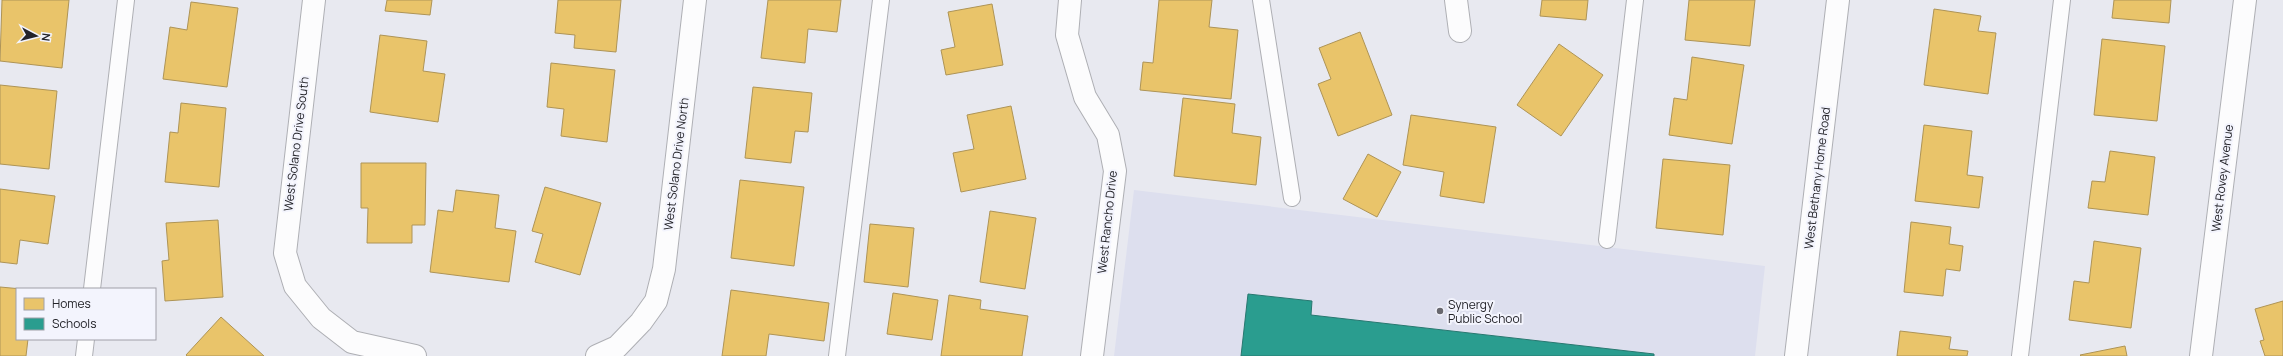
<svg xmlns="http://www.w3.org/2000/svg" width="2283" height="356" viewBox="0 0 2283 356" font-family="Manrope,sans-serif">
<style>
.built{fill:#dddfee}
.homes{fill:#e9c46a;stroke:#ae9456}
.schools{fill:#2a9d8f;stroke:#287870}
.lines{fill:none;stroke-linecap:round;stroke-linejoin:round}
.service-casing{stroke:#aeafb4;stroke-width:18}
.minor-casing{stroke:#aeafb4;stroke-width:24}
.secondary-casing{stroke:#aeafb4;stroke-width:24}
.service{stroke:#fcfcfd;stroke-width:16}
.minor{stroke:#fcfcfd;stroke-width:22}
.secondary{stroke:#fcfcfd;stroke-width:22}
.poi-dot{fill:#68686f;stroke:#f3f4fd;stroke-width:1.5}
.labels{text-anchor:middle;dominant-baseline:central;stroke-width:4;stroke-linejoin:round;paint-order:stroke}
.street-label{font-size:12px;fill:#232329;stroke:#f3f4fd}
.poi-label{font-size:12px;fill:#232329;stroke:#f3f4fd;text-anchor:start}
</style>
<rect width="100%" height="100%" fill="#e8e9f0"/>
<polygon class="built" points="1134,190 1765,266 1755,356 1114,356"/>
<g class="homes">
<polygon points="2,0 69,0 62,68 0,61"/>
<polygon points="387,0 432,0 430,15 385,11"/>
<polygon points="558,0 621,0 616,52 574,48 575,35 555,33"/>
<polygon points="768,0 841,0 837,32 808,29 805,63 761,58"/>
<polygon points="1159,0 1212,0 1209,27 1238,30 1231,99 1140,90 1143,62 1153,63"/>
<polygon points="1542,0 1588,0 1586,20 1540,16"/>
<polygon points="1689,0 1755,0 1750,46 1685,40"/>
<polygon points="2114,0 2171,0 2169,23 2112,18"/>
<polygon points="191,2 238,8 227,87 163,79 170,27 187,30"/>
<polygon points="992,4 1003,65 946,75 941,50 955,47 948,12"/>
<polygon points="1934,9 1981,16 1978,31 1996,33 1988,94 1924,85"/>
<polygon points="1360,32 1392,115 1338,136 1318,84 1331,79 1319,48"/>
<polygon points="380,35 427,41 423,71 445,74 438,122 370,112"/>
<polygon points="2102,39 2165,46 2157,121 2094,115"/>
<polygon points="1559,44 1603,75 1561,136 1517,105"/>
<polygon points="1692,57 1744,65 1732,144 1669,135 1674,98 1687,100"/>
<polygon points="551,63 615,70 607,142 561,136 564,109 547,107"/>
<polygon points="0,85 57,91 49,169 0,164"/>
<polygon points="753,87 812,93 808,132 795,131 791,163 745,158"/>
<polygon points="1183,98 1235,104 1232,133 1261,137 1256,185 1174,176"/>
<polygon points="181,103 226,108 219,187 165,182 170,132 178,133"/>
<polygon points="1011,106 1026,179 961,192 953,153 974,149 967,115"/>
<polygon points="1411,115 1496,127 1484,203 1440,196 1444,172 1403,165"/>
<polygon points="1924,125 1972,131 1967,175 1983,177 1979,208 1915,201"/>
<polygon points="2110,151 2155,157 2148,215 2088,208 2092,181 2105,182"/>
<polygon points="1368,154 1401,172 1377,217 1343,199"/>
<polygon points="1663,159 1730,165 1723,235 1656,228"/>
<polygon points="361,163 426,163 425,225 412,225 412,243 367,243 368,208 361,208"/>
<polygon points="740,180 804,187 794,266 731,258"/>
<polygon points="545,187 601,203 580,275 535,262 543,234 532,231"/>
<polygon points="0,189 55,196 48,244 20,240 17,264 0,262"/>
<polygon points="456,190 499,195 495,228 516,231 509,282 430,272 438,210 453,212"/>
<polygon points="990,211 1036,218 1025,289 980,282"/>
<polygon points="218,220 223,297 165,301 162,261 169,260 166,223"/>
<polygon points="1911,222 1951,227 1949,244 1963,246 1960,271 1946,269 1943,296 1904,292"/>
<polygon points="870,224 914,228 908,287 864,282"/>
<polygon points="2094,241 2141,248 2131,328 2069,320 2074,281 2089,283"/>
<polygon points="0,287 22,289 17,289 17,339 28,339 26,356 0,356"/>
<polygon points="731,290 829,303 824,341 769,334 766,356 722,356"/>
<polygon points="893,293 938,300 932,340 887,334"/>
<polygon points="949,295 981,300 980,309 1028,316 1022,356 941,356"/>
<polygon points="2283,301 2283,356 2265,356 2260,341 2264,340 2255,309"/>
<polygon points="221,317 264,356 187,356 186,355"/>
<polygon points="1900,331 1951,337 1949,349 1968,351 1967,356 1897,356"/>
<polygon points="2125,346 2127,356 2081,356 2080,355"/>
</g>
<polygon class="schools" points="1248,294 1312,301 1311,315 1654,354 1654,356 1241,356"/>
<g class="lines">
<g class="service-casing">
<g id="service">
<polyline points="1261,0 1292,198"/>
<polyline points="1607,240 1635,0"/>
<polyline points="92,289 126,0"/>
<polyline points="84,356 86,339"/>
<polyline points="837,356 881,0"/>
<polyline points="2020,356 2062,0"/>
</g>
</g>
<g class="minor-casing">
<g id="minor">
<polyline points="314,0 285,253 295,286 321,318 352,342 415,356"/>
<polyline points="1070,0 1067,35 1085,97 1108,135 1115,171 1092,356"/>
<polyline points="1456,0 1460,31"/>
<polyline points="597,356 617,347 641,322 656,301 664,269 695,0"/>
<polyline points="2201,356 2245,0"/>
</g>
</g>
<g class="secondary-casing">
<polyline id="secondary" points="1796,356 1838,0"/>
</g>
<use href="#service" class="service"/>
<use href="#minor" class="minor"/>
<use href="#secondary" class="secondary"/>
</g>
<circle class="poi-dot" cx="1440" cy="311" r="4"/>
<g class="labels">
<g class="street-label">
<text transform="translate(296 144) rotate(-83)">West Solano Drive South</text>
<text transform="translate(676 164) rotate(-83)">West Solano Drive North</text>
<text transform="translate(1817 178) rotate(-83)">West Bethany Home Road</text>
<text transform="translate(2222 178) rotate(-83)">West Rovey Avenue</text>
<text transform="translate(1107 222) rotate(-84)">West Rancho Drive</text>
</g>
<g class="poi-label">
<text x="1448" y="304">Synergy<tspan x="1448" dy="14">Public School</tspan></text>
</g>
</g>
<rect x="16" y="288" width="140" height="52" fill="#f3f4fd" stroke="#a0a0a8"/>
<rect x="24" y="298" width="20" height="12" fill="#e9c46a" stroke="#a0a0a8"/>
<text x="52" y="308" font-size="12" fill="#232329">Homes</text>
<rect x="24" y="318" width="20" height="12" fill="#2a9d8f" stroke="#a0a0a8"/>
<text x="52" y="328" font-size="12" fill="#232329">Schools</text>
<g transform="translate(36 36) rotate(97)" stroke="#f3f4fd" stroke-width="3" paint-order="stroke">
<path d="M0-3L7 15L0 10L-7 15Z" fill="#232329"/>
<text y="-6" font-size="11" font-weight="bold" text-anchor="middle" fill="#232329">N</text>
</g>
</svg>
